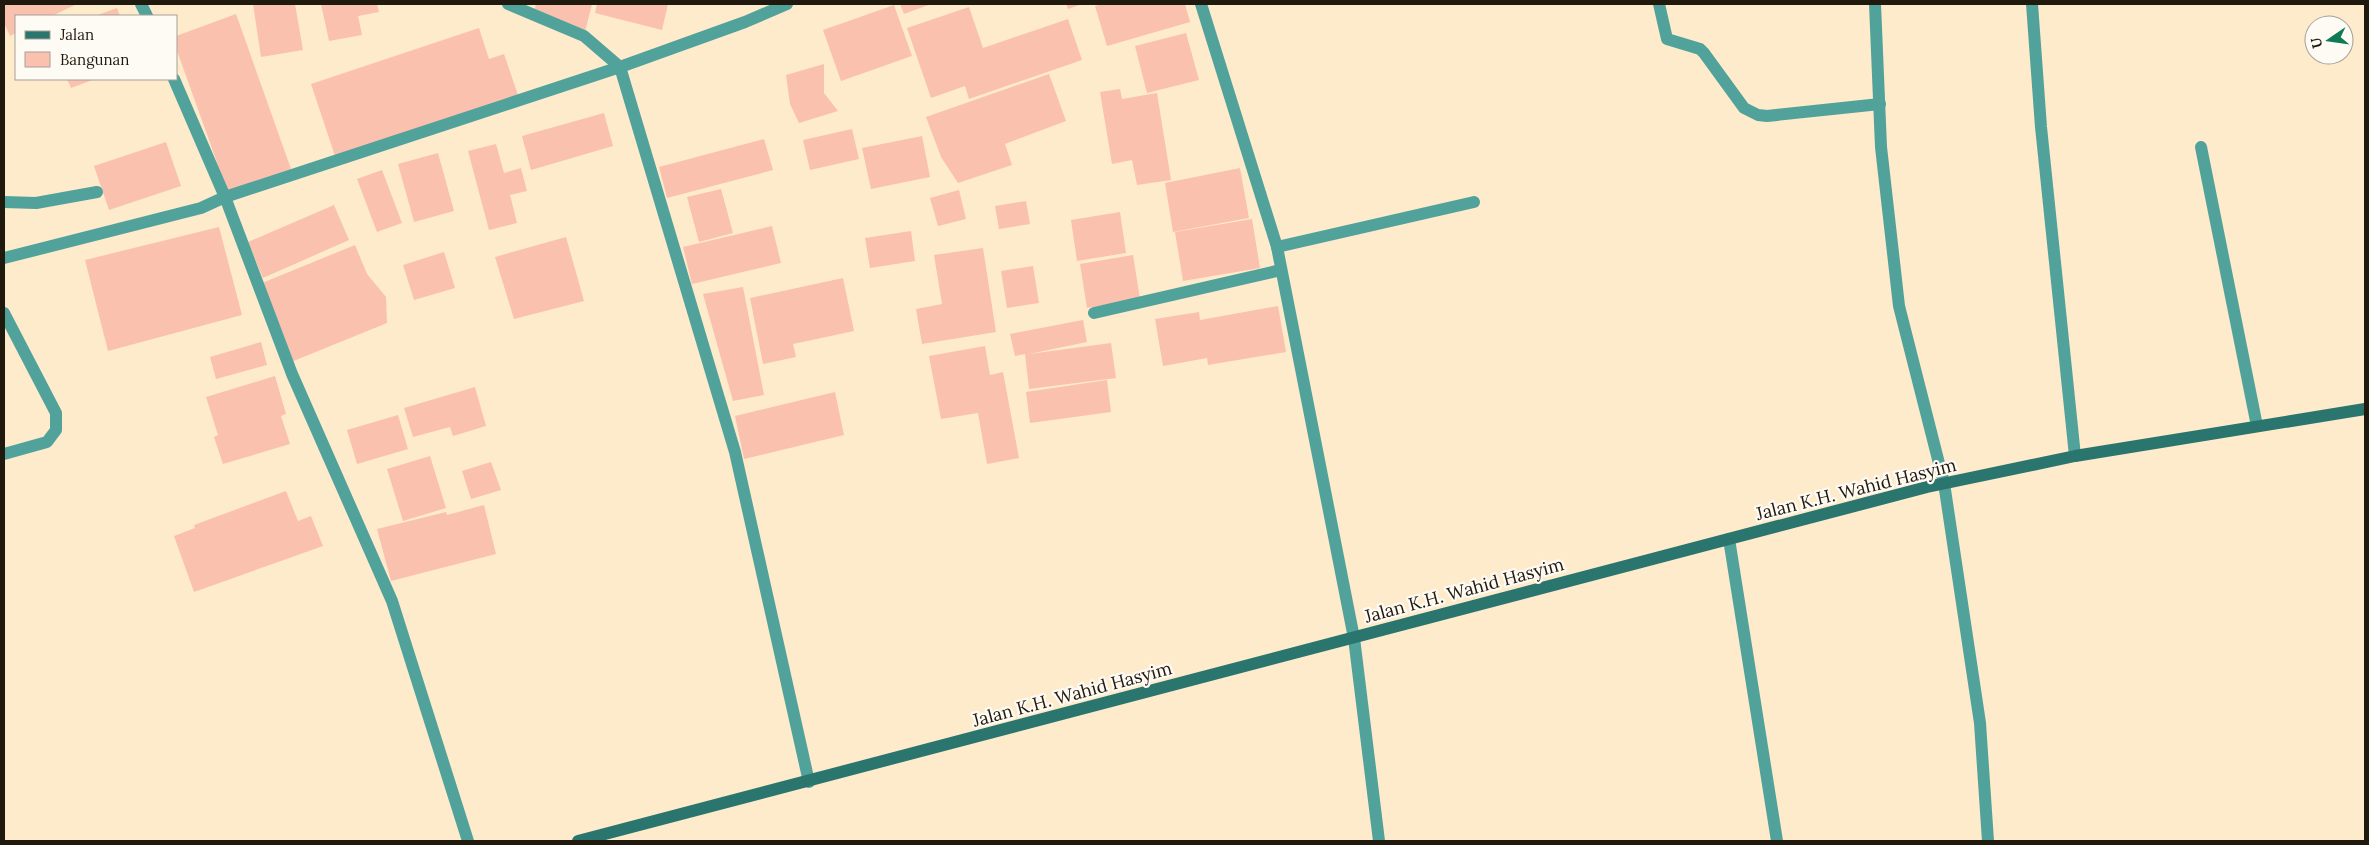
<svg xmlns="http://www.w3.org/2000/svg" width="2369" height="845" viewBox="0 0 2369 845" font-family="Lora,serif">
<style>
.building{fill:#fac1ae}
.lines{fill:none;stroke-linecap:round;stroke-linejoin:round}
.lane{stroke:#52a29c;stroke-width:12}
.street{stroke:#52a29c;stroke-width:12}
.secondary{stroke:#2b756f;stroke-width:12}
.labels{text-anchor:middle;dominant-baseline:central;stroke-width:4.5;stroke-linejoin:round;paint-order:stroke}
.street-label{font-size:18px;fill:#20190d;stroke:#fefaf4}
</style>
<rect width="100%" height="100%" fill="#feebcb"/>
<g class="building">
<polygon points="4,4 77,4 52,16 16,16 16,33 10,36 4,23"/>
<polygon points="253,4 295,4 303,50 261,57"/>
<polygon points="321,4 377,4 379,12 358,16 362,35 329,41"/>
<polygon points="536,4 592,4 585,32 534,12"/>
<polygon points="597,4 668,4 662,30 595,13"/>
<polygon points="900,4 931,4 904,14"/>
<polygon points="1066,4 1082,4 1068,9"/>
<polygon points="1102,4 1185,4 1190,22 1107,46 1095,6"/>
<polygon points="894,5 912,56 841,81 823,30"/>
<polygon points="969,7 983,48 1068,19 1082,60 969,99 965,86 931,98 907,28"/>
<polygon points="117,8 120,16 95,16"/>
<polygon points="236,14 291,169 228,193 176,48 176,36"/>
<polygon points="479,28 489,59 504,54 519,98 336,159 311,84"/>
<polygon points="1186,33 1199,80 1147,93 1135,46"/>
<polygon points="824,64 824,93 838,111 799,123 790,104 786,75"/>
<polygon points="1049,74 1066,121 1005,144 1012,165 958,183 941,157 926,117"/>
<polygon points="67,79 95,79 71,88"/>
<polygon points="1120,89 1122,99 1157,93 1171,180 1137,185 1132,160 1112,164 1100,92"/>
<polygon points="604,113 613,146 531,170 522,136"/>
<polygon points="852,129 859,159 810,170 803,140"/>
<polygon points="922,136 930,177 871,189 862,148"/>
<polygon points="764,139 773,170 667,198 659,167"/>
<polygon points="166,142 181,186 109,210 94,166"/>
<polygon points="496,144 504,173 521,168 527,191 510,195 517,223 489,230 468,151"/>
<polygon points="438,153 454,211 414,222 398,164"/>
<polygon points="1240,168 1249,218 1173,232 1165,183"/>
<polygon points="382,170 402,223 377,232 357,179"/>
<polygon points="721,189 733,233 699,242 687,197"/>
<polygon points="959,190 966,219 938,226 930,198"/>
<polygon points="1026,201 1030,224 999,229 995,206"/>
<polygon points="334,205 349,240 263,278 248,242"/>
<polygon points="1120,212 1126,253 1077,261 1071,220"/>
<polygon points="1252,219 1260,268 1183,281 1175,232"/>
<polygon points="772,226 781,263 692,284 683,247"/>
<polygon points="219,227 242,315 108,351 85,260"/>
<polygon points="911,231 915,261 870,268 865,238"/>
<polygon points="566,237 584,301 514,319 495,257"/>
<polygon points="355,245 367,274 386,297 387,323 291,362 262,283"/>
<polygon points="983,248 996,332 922,344 916,309 942,304 934,255"/>
<polygon points="444,252 455,288 414,300 403,265"/>
<polygon points="1133,255 1140,299 1087,308 1080,264"/>
<polygon points="1033,266 1039,303 1007,308 1001,271"/>
<polygon points="843,278 854,331 793,344 796,357 763,364 750,298"/>
<polygon points="743,287 764,395 733,401 703,294"/>
<polygon points="1278,306 1286,352 1208,365 1207,358 1163,366 1155,319 1199,312 1200,320"/>
<polygon points="1083,320 1087,342 1029,354 1111,343 1116,378 1029,389 1025,354 1015,356 1010,334"/>
<polygon points="261,342 267,365 216,379 210,357"/>
<polygon points="985,346 990,375 1003,372 1019,458 987,464 978,413 941,419 929,356"/>
<polygon points="275,376 286,414 281,416 290,444 223,464 214,437 218,435 206,397"/>
<polygon points="1107,380 1111,412 1030,423 1026,392"/>
<polygon points="475,387 486,426 453,436 450,427 413,437 404,408"/>
<polygon points="835,392 844,435 744,459 735,416"/>
<polygon points="398,415 408,449 357,464 347,430"/>
<polygon points="430,456 446,508 403,521 387,469"/>
<polygon points="491,462 501,490 471,499 462,471"/>
<polygon points="286,491 298,521 311,516 323,546 194,592 174,536 195,528 194,525"/>
<polygon points="484,505 496,554 391,581 377,529 446,512 447,515"/>
</g>
<g class="lines">
<polyline class="lane" points="4,202 36,203 97,192"/>
<g class="street">
<polyline points="141,4 147,16"/>
<polyline points="508,4 584,36 620,67 735,452 809,782"/>
<polyline points="1201,4 1277,247 1354,638 1379,841"/>
<polyline points="1659,4 1667,39 1700,49 1704,53 1744,108 1758,115 1767,116 1880,104"/>
<polyline points="1875,4 1881,147 1899,306 1944,483 1980,723 1988,841"/>
<polyline points="2032,4 2041,127 2075,456"/>
<polyline points="174,79 225,197 292,374 392,601 468,841"/>
<polyline points="2201,147 2257,426"/>
<polyline points="1277,247 1474,202"/>
<polyline points="4,258 201,208 225,197 620,67 745,22 787,4"/>
<polyline points="4,313 56,413 56,430 47,442 4,454"/>
<polyline points="1094,313 1281,270"/>
<polyline points="1729,539 1777,841"/>
</g>
<polyline class="secondary" points="578,841 1927,487 2075,456 2365,409"/>
</g>
<g class="labels">
<g class="street-label">
<text transform="translate(1856 489) rotate(-14)">Jalan K.H. Wahid Hasyim</text>
<text transform="translate(1464 590) rotate(-15)">Jalan K.H. Wahid Hasyim</text>
<text transform="translate(1072 694) rotate(-15)">Jalan K.H. Wahid Hasyim</text>
</g>
</g>
<rect width="2369" height="845" fill="none" stroke="#20190d" stroke-width="10"/>
<rect x="15" y="15" width="162" height="65" fill="#fefaf4" stroke="#a5a098"/>
<rect x="25" y="31" width="25" height="8" fill="#2b756f" stroke="#a5a098"/>
<text x="60" y="40" font-size="15" fill="#20190d">Jalan</text>
<rect x="25" y="52" width="25" height="15" fill="#fac1ae" stroke="#a5a098"/>
<text x="60" y="65" font-size="15" fill="#20190d">Bangunan</text>
<g transform="translate(2329 40) rotate(257)"><circle r="24" fill="#fefaf4" stroke="#a5a098"/>
<path d="M0-4L9 19L0 12L-9 19Z" fill="#0e7b56"/>
<text y="-8" font-size="14" font-weight="bold" text-anchor="middle" fill="#20190d">U</text>
</g>
</svg>
